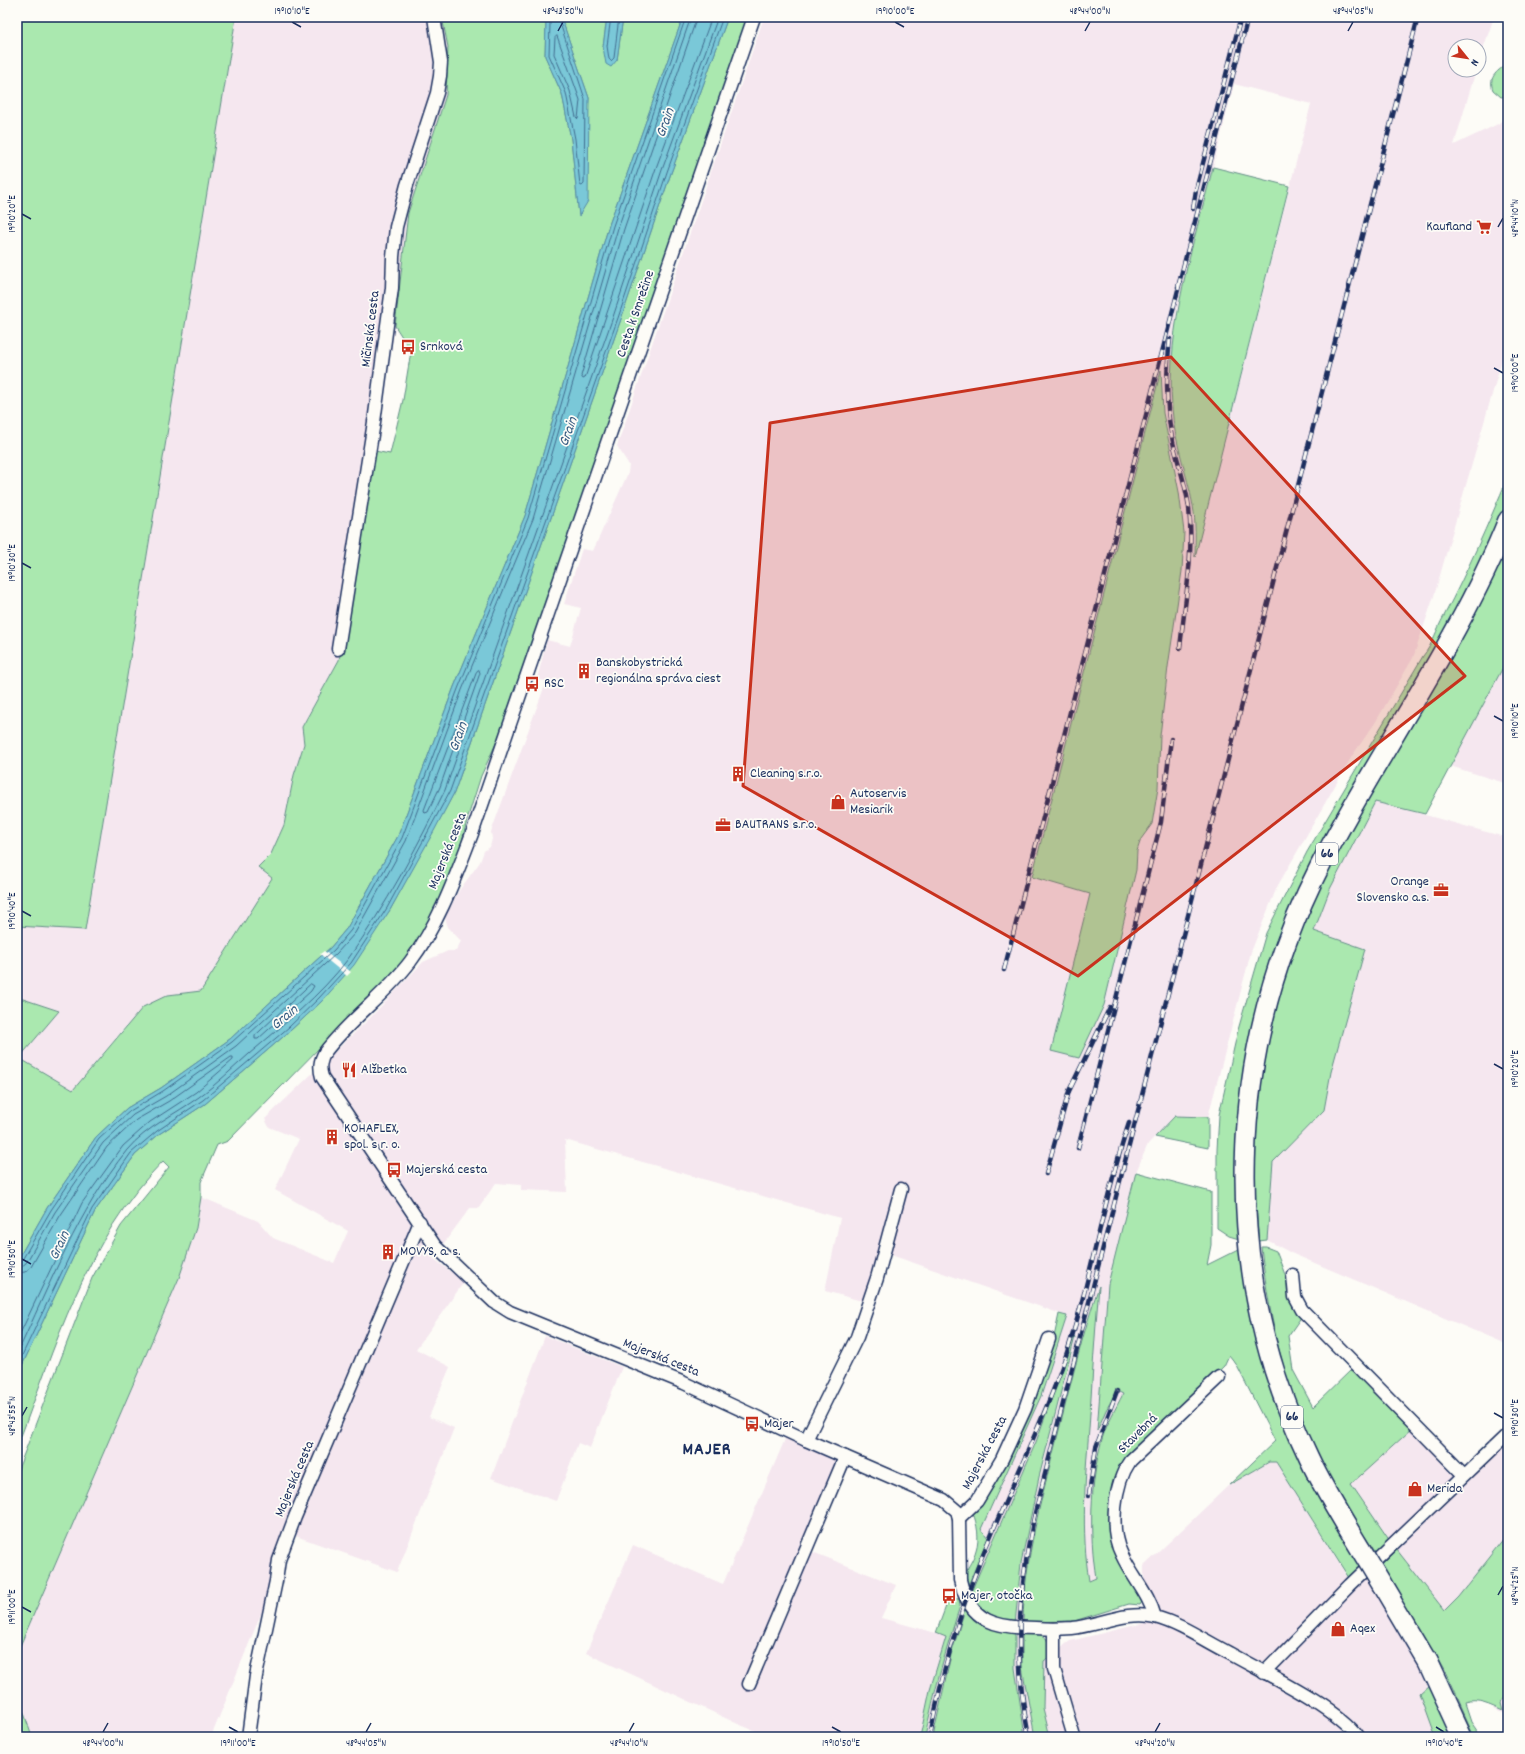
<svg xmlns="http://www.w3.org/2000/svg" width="1525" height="1754" viewBox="0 0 1525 1754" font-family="Dekko,sans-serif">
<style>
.built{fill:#f5e7ef;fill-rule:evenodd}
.green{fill:#aae8af;stroke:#628c86}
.water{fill:#7ac8d8;stroke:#548ba7}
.pier{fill:#fdfcf7}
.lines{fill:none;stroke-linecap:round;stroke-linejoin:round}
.shore{stroke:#416c8f;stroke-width:1}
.minor-casing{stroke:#1b2f5e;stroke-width:15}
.primary-casing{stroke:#1b2f5e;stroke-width:22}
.minor{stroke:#fdfcf7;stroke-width:12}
.primary{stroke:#fdfcf7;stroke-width:19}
.rail-casing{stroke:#1b2f5e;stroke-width:4.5}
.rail{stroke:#fdfcf7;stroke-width:3;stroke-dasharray:9;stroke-linecap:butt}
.primary-bridge-casing{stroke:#1b2f5e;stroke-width:22;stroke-linecap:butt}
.primary-bridge{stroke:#fdfcf7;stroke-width:19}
.marked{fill:#c8321e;fill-opacity:0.2;stroke:#c8321e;stroke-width:3;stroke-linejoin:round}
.ticks{fill:none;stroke:#1b2f5e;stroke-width:1.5}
.labels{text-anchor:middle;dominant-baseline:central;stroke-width:3.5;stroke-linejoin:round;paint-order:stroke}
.shield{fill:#fdfcf7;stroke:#5f6c8c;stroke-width:1}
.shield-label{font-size:13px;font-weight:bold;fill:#1b2f5e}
.poi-label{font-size:14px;fill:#1b2f5e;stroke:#fdfcf7;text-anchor:start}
.street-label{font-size:14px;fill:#1b2f5e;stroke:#fdfcf7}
.water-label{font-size:15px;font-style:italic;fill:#385d83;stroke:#fdfcf7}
.district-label{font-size:18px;font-weight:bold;letter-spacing:1px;fill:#1b2f5e;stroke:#fdfcf7}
.neatline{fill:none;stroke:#1b2f5e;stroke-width:1.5}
.ticks-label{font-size:10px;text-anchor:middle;fill:#1b2f5e}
</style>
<rect width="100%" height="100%" fill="#fdfcf7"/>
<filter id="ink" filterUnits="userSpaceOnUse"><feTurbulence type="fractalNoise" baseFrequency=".025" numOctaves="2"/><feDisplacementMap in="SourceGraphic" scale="8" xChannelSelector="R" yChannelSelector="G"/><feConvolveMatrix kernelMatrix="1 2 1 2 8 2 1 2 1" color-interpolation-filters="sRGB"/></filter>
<g filter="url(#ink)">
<g class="built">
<polygon points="236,17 442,17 448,47 446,95 408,213 395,326 362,536 339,660 302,727 304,744 294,775 284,825 271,854 258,867 272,878 201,991 168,995 125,1027 73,1090 19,1058 59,1011 17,997 17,926 85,930"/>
<path d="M764,17H1494L1479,61V46H1455V70H1476L1454,145L1498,124L1508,115V339L1434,596L1413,658L1375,723L1352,756L1277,887L1251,952L1208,1117L1175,1116L1148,1144L1136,1172L1108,1284L1097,1429L1115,1390L1123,1394L1103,1437L1095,1469L1092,1541L1096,1578L1089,1581L1085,1559L1084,1525L1086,1447L1098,1288L1086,1324L1047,1479L1029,1563L1023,1617L1022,1667L1035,1737H1025L1022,1726L1015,1668V1617L1021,1563L1039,1477L1075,1337L1036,1442L965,1609L951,1655L933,1737H925L932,1702L944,1653L967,1588L988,1538L981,1529L1041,1396L1067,1316L891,1255L873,1304L825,1291L840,1218L565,1140L567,1192L521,1190V1185L496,1183L478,1208H470L433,1258L464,1282L416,1349L450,1367L429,1417L454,1428L397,1572L293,1535L211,1737H32L17,1692V1653L179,1278L196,1228L201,1197L258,1221L273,1238L334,1263L348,1231L275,1190L299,1139L269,1127L265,1119L369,1019L423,962L448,951H456L461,941L448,927L445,918L458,892L480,862L484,851L490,847L492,839L491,832L545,685V681L537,679L547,640L570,646L581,608L564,604L582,549L593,551L628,473L629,465L617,446ZM1234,84L1311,104L1195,556L1193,507L1180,453L1172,409L1171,364L1178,306ZM1161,372L1163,413L1179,492L1184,532L1182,571L1168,667L1160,736L1158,788L1152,824L1141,839L1137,851L1136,870L1104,1005L1051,1051L1090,894L1032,877Z"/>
<polygon points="1508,658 1508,784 1450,766"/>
<polygon points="1375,801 1508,838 1508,1345 1291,1253 1267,1240 1273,1162 1324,1110 1331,1072 1365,949 1314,931 1330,889"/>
<polygon points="545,1336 622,1367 590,1448 578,1443 556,1501 491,1478"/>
<polygon points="1413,1428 1464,1479 1508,1442 1508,1533 1459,1595 1444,1610 1397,1550 1351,1484"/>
<polygon points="786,1437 848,1462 810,1551 896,1585 881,1618 947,1636 930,1690 920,1737 770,1737 738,1724 586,1653 633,1545 723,1584"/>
<polygon points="1269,1462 1276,1462 1348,1578 1361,1565 1367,1574 1418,1665 1444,1737 1050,1737 1043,1708 1044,1660 1070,1641 1157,1620 1160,1608 1144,1578 1144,1566 1229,1485"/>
<polygon points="1508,1675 1508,1716 1495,1709"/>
</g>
<g class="green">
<polygon points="17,17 236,17 85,930 17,926"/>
<polygon points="442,17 545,17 546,22 545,56 562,94 571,139 579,215 589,98 561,17 607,17 603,47 617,60 623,17 683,17 609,225 525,516 454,687 398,836 347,928 331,947 230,1039 161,1088 127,1108 96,1137 47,1208 17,1261 17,997 59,1011 19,1058 73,1090 143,1007 168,995 201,991 272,878 258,867 271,854 284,825 294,775 304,744 302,727 339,660 362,536 375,451 390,454 403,400 411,351 395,326 408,213 446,95 448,47"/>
<path d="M728,17H749L503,728L481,776L467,820L458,858L426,926L398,968L358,1011L329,1038L228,1141L217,1145L201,1182V1197L196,1228L179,1278L17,1653V1472L92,1278L121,1226L169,1167L163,1161C86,1239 55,1347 17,1447V1376L95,1211L135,1155L159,1134L205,1104L291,1030L322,1001L390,910L454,793L621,319L671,173Z"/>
<path d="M1508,63V96L1501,97L1493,90C1488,76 1498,71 1508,63Z"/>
<path d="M1213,167L1289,186L1195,557C1195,541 1196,522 1193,506C1187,473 1174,441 1172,408C1166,326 1193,246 1213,167Z"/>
<polygon points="1161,370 1163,413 1179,492 1184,532 1182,571 1168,667 1160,736 1158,788 1152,824 1141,839 1137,851 1136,870 1104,1005 1079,1058 1051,1051 1090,894 1032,877"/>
<path d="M1508,477L1507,503L1495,534L1467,593L1316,855L1288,912L1269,962L1243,1071L1238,1126L1236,1186L1239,1239L1229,1236L1217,1228V1150L1219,1115L1238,1030L1266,933L1307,852L1423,656C1433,644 1436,630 1444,616C1468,570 1488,524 1508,477Z"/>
<path d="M1508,546V658L1425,814L1375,802L1330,889L1314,931L1365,949L1331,1072L1324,1110L1273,1162L1267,1240L1259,1241C1246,1123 1264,1001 1317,894C1375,775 1454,667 1508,546Z"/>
<polygon points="1175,1116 1208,1117 1208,1148 1155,1137"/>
<path d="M1136,1172L1211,1192V1245L1207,1265L1239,1249L1248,1298L1361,1565L1349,1578L1276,1462H1269L1229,1485L1275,1441L1236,1364L1229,1355L1224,1366L1121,1465L1113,1487V1530L1143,1600L1140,1605L1129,1604L1074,1621L1023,1622C1024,1561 1042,1496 1057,1438C1070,1387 1082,1335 1099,1286C1095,1333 1092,1381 1089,1429C1085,1479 1081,1531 1089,1581L1096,1578C1089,1533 1090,1483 1102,1439C1107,1423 1116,1408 1123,1394L1117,1391L1106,1410L1097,1431L1108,1284Z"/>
<path d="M1261,1247H1266L1276,1251C1285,1273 1291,1295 1302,1316L1288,1336L1293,1370L1313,1407L1353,1368L1413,1428L1351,1484L1390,1541L1376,1553C1360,1529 1343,1505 1329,1479C1289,1409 1270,1326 1261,1247Z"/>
<path d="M1059,1314L1067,1316L1041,1396L981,1529L988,1538L967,1588C963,1566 971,1568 976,1550C980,1538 977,1524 973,1513L1023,1424L1051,1351Z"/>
<path d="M1074,1336L1075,1337L1039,1477L1021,1563L1015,1624C996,1618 979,1612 971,1592L1036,1442Z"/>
<path d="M1508,1533V1688L1502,1703L1504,1711C1490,1705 1480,1699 1465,1703L1471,1721L1482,1737H1474L1445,1672L1382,1565L1397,1550L1444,1610L1459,1595Z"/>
<path d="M949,1598L959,1599L960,1606C946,1649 934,1692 925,1737H920L930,1690L946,1637L936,1633Z"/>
<path d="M965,1609C982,1625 990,1631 1015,1633V1668L1025,1737H933L951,1655Z"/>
<path d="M1022,1633C1045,1634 1049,1633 1049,1657L1044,1661L1043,1708L1050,1737H1035L1022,1667Z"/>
<polygon points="1428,1685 1454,1737 1435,1737 1419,1693"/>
<polygon points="17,1692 32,1737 17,1737"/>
</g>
<g class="water">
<polygon points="545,17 561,17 589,98 588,201 579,216 571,139 562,94 545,56 546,22"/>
<polygon points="607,17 623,17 617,60 611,67 606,64 603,47"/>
<polygon points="683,17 728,17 671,173 621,319 454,793 434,831 390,910 354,965 322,1001 291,1030 205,1104 159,1134 135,1155 95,1211 17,1376 17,1261 47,1208 96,1137 127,1108 161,1088 230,1039 331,947 347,928 398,836 454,687 525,516 609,225"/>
</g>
<polygon class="pier" points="324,951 351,972 347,976 320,954"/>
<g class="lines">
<g class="shore">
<polyline points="549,17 550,23 549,55 566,93 575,139 580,185 582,186 584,184 585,99 558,17"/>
<polyline points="611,17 607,46 609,59 611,61 614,58 619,17"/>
<polyline points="697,17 624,229 581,376 583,379 585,378 656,168 712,17"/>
<polygon points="557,36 580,100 578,119 576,117 570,91 554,54 555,38"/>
<polygon points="479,670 480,673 440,787 428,812 425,813 424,810 477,671"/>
<polygon points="311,984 314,986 311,991 258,1039 255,1039 255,1036"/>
<polyline points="17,1262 22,1260 51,1210 99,1139 130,1111 163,1091 232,1042 334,950 351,930 402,838 458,689 528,518 613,226 686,17"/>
<polyline points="17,1267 22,1266 26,1263 55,1212 103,1143 133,1115 166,1096 236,1046 337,953 355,933 406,841 462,690 533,519 618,228 691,17"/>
<polyline points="17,1273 25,1272 31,1267 60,1216 107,1147 136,1120 169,1101 231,1057 233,1057 233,1060 196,1092 150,1122 123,1146 82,1203 17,1340"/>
<path d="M17,1354C50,1284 78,1211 127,1150C146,1127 176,1114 199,1097C217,1084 233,1068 249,1054C283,1025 321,995 348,959C386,906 417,847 445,790L613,317L662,170L718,17"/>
<polyline points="17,1366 92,1209 131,1153 157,1131 203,1100 289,1027 319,998 351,963 387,908 450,791 618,318 667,172 723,17"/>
</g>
<g class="minor-casing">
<g id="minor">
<path d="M754,17L473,831C456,875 439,924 410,962C385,995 350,1019 325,1052C320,1061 319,1067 322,1077L435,1246L494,1302L510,1312L684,1383L806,1440L944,1500L957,1511L959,1518L960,1580C970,1623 997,1628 1036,1628C1048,1629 1060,1629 1072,1628C1099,1625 1128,1610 1155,1617C1181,1624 1205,1641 1229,1653C1264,1673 1335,1706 1358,1737"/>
<polyline points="338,649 374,422 392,288 393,257 396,227 407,185 437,93 440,76 441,62 434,17"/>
<polyline points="1293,1275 1295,1297 1302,1310 1464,1475"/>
<polyline points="806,1440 857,1337 877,1278 901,1189"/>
<polyline points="959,1518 977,1501 1002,1459 1025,1409 1049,1339"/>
<path d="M1155,1617C1149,1594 1132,1577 1122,1555C1109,1530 1114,1484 1130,1461L1219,1377"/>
<polyline points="1054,1629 1054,1669 1074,1737"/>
<polyline points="1264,1673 1350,1585 1508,1434"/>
<polyline points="749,1684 845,1457"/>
<polyline points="248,1737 256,1676 276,1581 279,1560 295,1517 420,1222"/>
</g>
</g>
<g class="primary-casing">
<g id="primary">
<path d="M1361,1550C1343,1520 1324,1490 1309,1458C1218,1269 1226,1049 1321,864C1381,748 1459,642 1508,520"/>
<polyline points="1382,1585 1427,1661 1462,1737"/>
</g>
</g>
<use href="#minor" class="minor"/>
<use href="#primary" class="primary"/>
<g class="rail-casing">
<g id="rail">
<polyline points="1193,209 1196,190 1241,17"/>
<polyline points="1178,287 1248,17"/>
<path d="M1170,339C1166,373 1165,408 1173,442C1178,464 1186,485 1189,508C1194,554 1185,601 1180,648"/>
<polyline points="1004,970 1180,282"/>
<polyline points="1078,1148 1161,822 1171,739"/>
<polyline points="1046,1174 1069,1091 1110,1007"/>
<polyline points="1089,1495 1096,1447 1117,1391"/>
<path d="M930,1737C941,1676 958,1617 981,1559C1007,1495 1038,1433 1062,1367C1090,1288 1102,1203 1129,1123"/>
<path d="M1029,1737C1013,1660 1018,1590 1035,1513L1418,17"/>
</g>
</g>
<use href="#rail" class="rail"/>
<g class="primary-bridge-casing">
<polyline id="primary-bridge" points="1361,1550 1382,1585"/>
</g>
<use href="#primary-bridge" class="primary-bridge"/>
</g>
</g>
<path class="marked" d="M1171,357L1465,676L1078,976L743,786L770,423Z"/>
<path class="ticks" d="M292,22L301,27M895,22L904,27M558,31L563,22M1085,31L1090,22M1348,31L1353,22M22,214L31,219M1498,227L1503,218M1494,368L1503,373M22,563L31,568M1494,716L1503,721M22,911L31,916M1494,1064L1503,1069M22,1259L31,1264M1494,1413L1503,1418M22,1416L27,1407M1498,1595L1503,1586M22,1607L31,1612M229,1727L238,1732M832,1727L841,1732M1436,1727L1444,1732M103,1732L108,1723M366,1732L371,1723M629,1732L634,1723M1155,1732L1160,1723"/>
<defs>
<g id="supermarket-bare" transform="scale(1.2)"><path d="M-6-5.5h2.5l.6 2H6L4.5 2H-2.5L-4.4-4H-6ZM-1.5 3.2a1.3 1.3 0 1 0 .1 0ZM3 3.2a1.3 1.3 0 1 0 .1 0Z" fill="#c8321e" stroke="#fdfcf7" stroke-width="2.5" paint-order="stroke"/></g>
<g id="bus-bare" transform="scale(1.2)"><path d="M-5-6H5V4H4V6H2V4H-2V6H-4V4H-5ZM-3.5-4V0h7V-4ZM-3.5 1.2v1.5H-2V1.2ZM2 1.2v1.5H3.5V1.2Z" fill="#c8321e" stroke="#fdfcf7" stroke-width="2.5" paint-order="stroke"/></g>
<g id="building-bare" transform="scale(1.2)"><path d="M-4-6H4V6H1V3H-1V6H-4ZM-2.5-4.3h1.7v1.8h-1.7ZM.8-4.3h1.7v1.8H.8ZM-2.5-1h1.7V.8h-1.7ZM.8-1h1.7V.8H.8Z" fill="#c8321e" stroke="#fdfcf7" stroke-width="2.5" paint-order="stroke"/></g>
<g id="shop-bare" transform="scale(1.2)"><path d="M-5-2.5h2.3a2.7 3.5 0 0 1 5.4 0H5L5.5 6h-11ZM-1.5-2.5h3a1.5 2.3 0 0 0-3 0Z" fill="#c8321e" stroke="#fdfcf7" stroke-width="2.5" paint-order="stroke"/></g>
<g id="office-bare" transform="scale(1.2)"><path d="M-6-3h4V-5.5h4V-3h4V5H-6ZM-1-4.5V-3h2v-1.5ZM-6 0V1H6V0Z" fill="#c8321e" stroke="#fdfcf7" stroke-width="2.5" paint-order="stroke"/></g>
<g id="restaurant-bare" transform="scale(1.2)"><path d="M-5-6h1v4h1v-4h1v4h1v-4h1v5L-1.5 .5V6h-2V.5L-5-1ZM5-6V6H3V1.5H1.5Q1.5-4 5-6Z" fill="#c8321e" stroke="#fdfcf7" stroke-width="2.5" paint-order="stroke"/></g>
</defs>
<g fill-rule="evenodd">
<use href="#supermarket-bare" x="1484" y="227"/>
<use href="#bus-bare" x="408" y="347"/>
<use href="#building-bare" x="584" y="671"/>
<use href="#bus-bare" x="532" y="684"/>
<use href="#building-bare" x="738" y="774"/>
<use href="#shop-bare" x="838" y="802"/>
<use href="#office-bare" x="723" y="825"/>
<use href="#office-bare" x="1441" y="890"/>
<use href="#restaurant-bare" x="349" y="1070"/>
<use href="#building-bare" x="332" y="1137"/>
<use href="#bus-bare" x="394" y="1170"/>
<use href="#building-bare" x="388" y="1252"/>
<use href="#bus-bare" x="752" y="1424"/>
<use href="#shop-bare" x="1415" y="1489"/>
<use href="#bus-bare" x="949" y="1596"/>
<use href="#shop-bare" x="1338" y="1629"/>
</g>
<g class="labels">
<g class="shield">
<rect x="1316" y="843" width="22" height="22" rx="3"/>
<rect x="1281" y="1406" width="22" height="22" rx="3"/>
</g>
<g class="shield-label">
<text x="1327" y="854">66</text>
<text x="1292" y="1417">66</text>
</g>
<g class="poi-label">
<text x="1472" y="227" text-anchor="end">Kaufland</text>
<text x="420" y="347">Srnková</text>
<text x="596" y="663">Banskobystrická<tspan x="596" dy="16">regionálna správa ciest</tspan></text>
<text x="544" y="684">RSC</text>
<text x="750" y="774">Cleaning s.r.o.</text>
<text x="850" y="794">Autoservis<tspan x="850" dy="16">Mesiarik</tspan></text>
<text x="735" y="825">BAUTRANS s.r.o.</text>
<text x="1429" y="882" text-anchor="end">Orange<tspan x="1429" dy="16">Slovensko a.s.</tspan></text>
<text x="361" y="1070">Alžbetka</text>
<text x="344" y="1129">KOHAFLEX,<tspan x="344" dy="16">spol. s r. o.</tspan></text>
<text x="406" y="1170">Majerská cesta</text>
<text x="400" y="1252">MOVYS, a. s.</text>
<text x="764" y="1424">Majer</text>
<text x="1427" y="1489">Merida</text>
<text x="961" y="1596">Majer, otočka</text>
<text x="1350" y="1629">Aqex</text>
</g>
<g class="street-label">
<text transform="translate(636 314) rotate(-71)">Cesta k Smrečine</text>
<text transform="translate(371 329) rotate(-83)">Mičinská cesta</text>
<text transform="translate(448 851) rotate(-68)">Majerská cesta</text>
<text transform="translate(661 1358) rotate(22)">Majerská cesta</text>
<text transform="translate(1138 1434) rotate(-45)">Stavebná</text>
<text transform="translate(985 1453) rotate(-62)">Majerská cesta</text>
<text transform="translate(295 1479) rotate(-67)">Majerská cesta</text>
</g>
<g class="water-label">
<text transform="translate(666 123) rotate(-70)">Grain</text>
<text transform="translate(569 432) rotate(-70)">Grain</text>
<text transform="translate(459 737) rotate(-70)">Grain</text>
<text transform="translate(285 1018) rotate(-40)">Grain</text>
<text transform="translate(60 1246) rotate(-65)">Grain</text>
</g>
<g class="district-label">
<text x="707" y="1450">MAJER</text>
</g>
</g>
<rect width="1525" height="1754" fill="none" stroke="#fdfcf7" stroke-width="44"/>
<g transform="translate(1467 58) rotate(120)"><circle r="19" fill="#fdfcf7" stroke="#a3aaba"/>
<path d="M0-3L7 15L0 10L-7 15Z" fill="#c8321e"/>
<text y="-6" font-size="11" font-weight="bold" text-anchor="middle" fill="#1b2f5e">N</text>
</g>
<rect x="22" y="22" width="1481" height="1710" class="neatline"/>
<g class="ticks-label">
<text x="292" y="14">19°10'10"E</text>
<text x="563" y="14">48°43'50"N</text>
<text x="895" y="14">19°10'00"E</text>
<text x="1090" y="14">48°44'00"N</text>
<text x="1353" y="14">48°44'05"N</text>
<text transform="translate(11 214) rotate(-90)" y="4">19°10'20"E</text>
<text transform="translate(1514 218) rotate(-90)" y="4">48°44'10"N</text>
<text transform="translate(1514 373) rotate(-90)" y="4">19°10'00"E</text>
<text transform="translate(11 563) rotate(-90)" y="4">19°10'30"E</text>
<text transform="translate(1514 721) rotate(-90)" y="4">19°10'10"E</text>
<text transform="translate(11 911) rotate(-90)" y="4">19°10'40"E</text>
<text transform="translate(1514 1069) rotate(-90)" y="4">19°10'20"E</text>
<text transform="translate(11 1259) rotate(-90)" y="4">19°10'50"E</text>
<text transform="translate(11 1416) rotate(-90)" y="4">48°43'55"N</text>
<text transform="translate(1514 1418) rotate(-90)" y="4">19°10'30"E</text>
<text transform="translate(1514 1586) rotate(-90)" y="4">48°44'25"N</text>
<text transform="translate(11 1607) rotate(-90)" y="4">19°11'00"E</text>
<text x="103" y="1746">48°44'00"N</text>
<text x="238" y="1746">19°11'00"E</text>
<text x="366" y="1746">48°44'05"N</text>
<text x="629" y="1746">48°44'10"N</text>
<text x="841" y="1746">19°10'50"E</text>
<text x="1155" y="1746">48°44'20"N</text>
<text x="1444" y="1746">19°10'40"E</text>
</g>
</svg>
